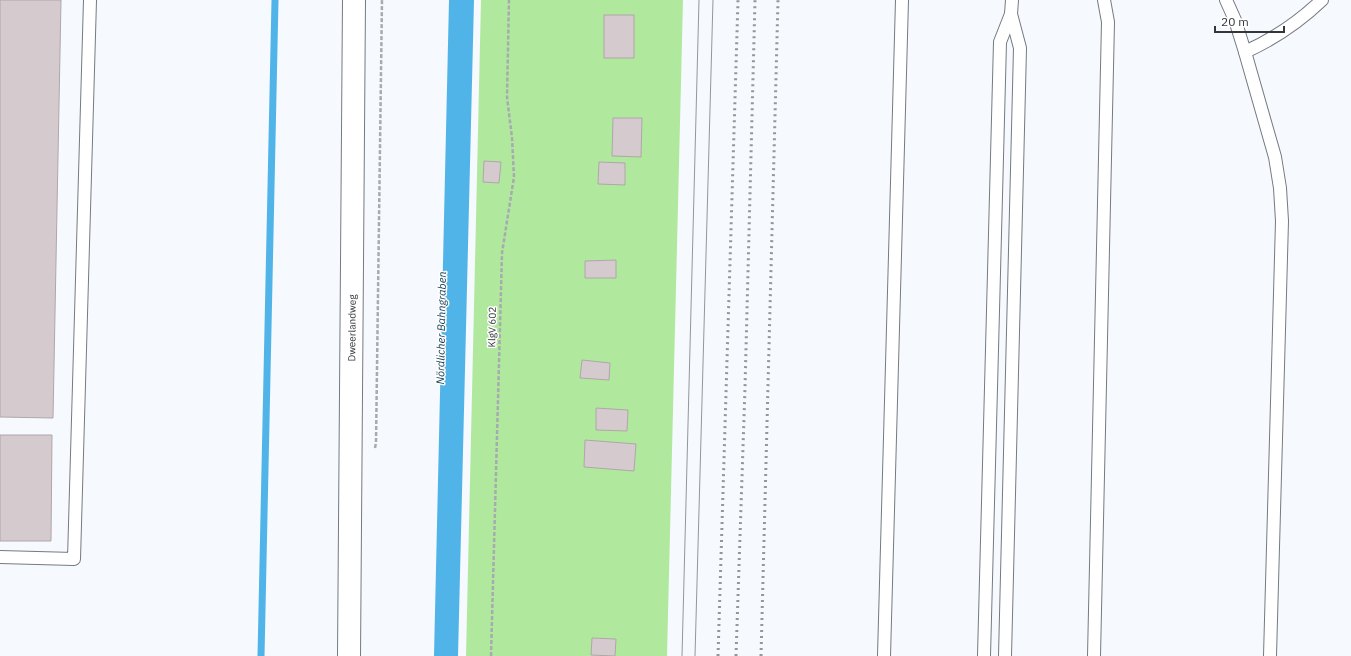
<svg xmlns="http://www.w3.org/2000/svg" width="1351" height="656" viewBox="0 0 1351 656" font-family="'IBM Plex Sans',sans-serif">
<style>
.green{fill:#b0e99d}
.water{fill:#50b4e8}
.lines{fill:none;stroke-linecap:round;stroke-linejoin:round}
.stream{stroke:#50b4e8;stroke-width:7}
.building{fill:#d5cbce;stroke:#b0a6a9}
.lane-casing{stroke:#757a81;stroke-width:14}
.street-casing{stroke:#757a81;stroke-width:24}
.path{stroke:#a7aaae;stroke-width:2.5;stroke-dasharray:4 2;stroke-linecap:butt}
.lane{stroke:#fff;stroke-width:12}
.street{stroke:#fff;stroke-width:22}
.tram{stroke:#93969a;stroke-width:1}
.rail{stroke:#93969a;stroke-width:3;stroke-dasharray:2 4;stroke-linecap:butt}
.labels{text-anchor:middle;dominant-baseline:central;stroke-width:3;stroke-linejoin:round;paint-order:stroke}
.street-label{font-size:10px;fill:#34363a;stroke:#fff}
.water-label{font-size:11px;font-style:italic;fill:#0e3a4f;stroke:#fff}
</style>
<rect width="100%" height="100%" fill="#f6f9fe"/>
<polygon class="green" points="481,0 683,0 667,656 466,656"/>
<polygon class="water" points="449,0 474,0 458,656 434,656"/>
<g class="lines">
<polyline class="stream" points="261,656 275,0"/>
</g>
<g class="building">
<polygon points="0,0 61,0 53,418 0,417"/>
<rect x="604" y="15" width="30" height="43"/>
<polygon points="613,118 642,118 641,157 612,156"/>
<polygon points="484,161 501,162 499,183 483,182"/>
<polygon points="599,162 625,163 625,185 598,184"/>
<polygon points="616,260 616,278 585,278 585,261"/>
<polygon points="582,360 610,363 609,380 580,378"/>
<polygon points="596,408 628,410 627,431 596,430"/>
<polygon points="0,435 52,435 51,541 0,541"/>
<polygon points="585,440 636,444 634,471 584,467"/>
<polygon points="592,638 616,639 615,656 591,655"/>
</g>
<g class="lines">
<g class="lane-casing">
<g id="lane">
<polyline points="1226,0 1235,20 1245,52 1275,157 1280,188 1282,221 1270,656"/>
<path d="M1245,52C1274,39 1299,22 1322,0"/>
<polyline points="0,557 74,559 90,0"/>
<polyline points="884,656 902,0"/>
<polyline points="984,656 1000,42 1011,14"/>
<polyline points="1005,656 1020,48 1011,14 1012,0"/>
<polyline points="1094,656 1108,22 1104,0"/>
</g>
</g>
<g class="street-casing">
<g id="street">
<path id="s1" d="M349,656L354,0"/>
</g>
</g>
<g class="path">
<polyline points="375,448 376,443 382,0"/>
<polyline points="491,656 502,253 514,177 512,138 507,97 509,0"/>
</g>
<use href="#lane" class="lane"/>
<use href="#street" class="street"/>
<g class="tram">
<polyline points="682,656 699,0"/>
<polyline points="695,656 713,0"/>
</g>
<g class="rail">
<polyline points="718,656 738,0"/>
<polyline points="736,656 745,388 755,0"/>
<polyline points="761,656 778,0"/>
</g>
</g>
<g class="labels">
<g class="street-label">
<text transform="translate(492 327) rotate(-89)">KlgV 602</text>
<text stroke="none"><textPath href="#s1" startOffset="328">Dweerlandweg</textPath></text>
</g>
<g class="water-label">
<text transform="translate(441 328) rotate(-89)">Nördlicher Bahngraben</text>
</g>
</g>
<path d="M1215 26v6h69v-6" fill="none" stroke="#34363a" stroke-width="2"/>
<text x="1221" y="26" font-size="12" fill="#34363a" stroke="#ffffff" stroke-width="3" paint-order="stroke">20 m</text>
</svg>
